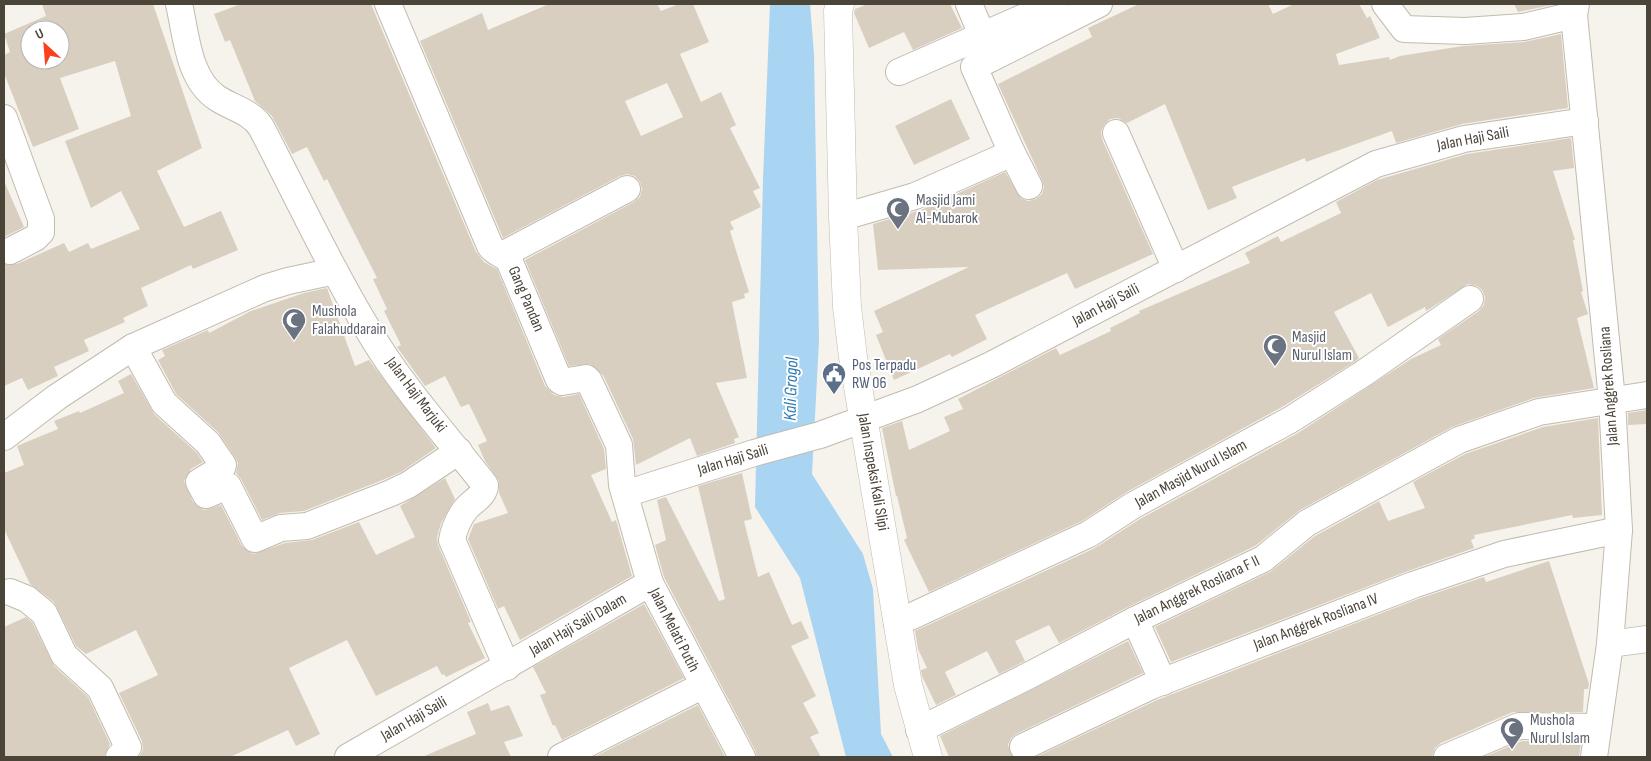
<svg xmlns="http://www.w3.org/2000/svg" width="1651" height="761" viewBox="0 0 1651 761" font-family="'Sofia Sans Condensed',sans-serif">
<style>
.water{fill:#a9d4f2}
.building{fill:#d8cfc1;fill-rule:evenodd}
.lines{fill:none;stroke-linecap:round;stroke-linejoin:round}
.minor-casing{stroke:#c2bbae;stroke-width:28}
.tertiary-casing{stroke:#c2bbae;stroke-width:29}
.minor{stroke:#fff;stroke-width:26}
.tertiary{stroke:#fff;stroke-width:28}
.labels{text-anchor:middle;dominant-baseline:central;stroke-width:4;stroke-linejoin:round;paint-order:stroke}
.street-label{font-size:16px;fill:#4b4439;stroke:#fff}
.worship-label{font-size:16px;fill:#5b616d;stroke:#fff;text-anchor:start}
.service-label{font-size:16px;fill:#4e5e75;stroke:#fff;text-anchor:start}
.water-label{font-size:18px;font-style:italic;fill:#2e7ab2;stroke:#fff}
</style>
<rect width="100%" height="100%" fill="#f6f3ec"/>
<polygon class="water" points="770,4 810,4 814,54 819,340 812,474 863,554 873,589 881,734 893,757 846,757 800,578 755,507 763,179"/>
<g class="building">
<path d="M42,4H153L202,148L157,171L184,227L221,211L238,250L193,269L191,265L141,288L148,306L123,318L125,322L84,340L89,351L54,367L58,376L28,390L22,378L4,386V264H17L64,243L69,252L88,243L91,249L140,229L121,191L91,208L65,141L131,116L115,61L60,78L79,129L33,147L4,73V55L10,52L4,34L46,16ZM30,30H60V60H30Z"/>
<polygon points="241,4 371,4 476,252 484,262 497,269 545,386 554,395 564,397 579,394 604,449 606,469 591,475 612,522 616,520 632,576 520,640 504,606 498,609 468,539 474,524 508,513 499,493 499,481 485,461 478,445 487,441 469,404 461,407 445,376 425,386 397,347 401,345 384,311 387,309 373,279 377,278 327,179 324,181 307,147 292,154 272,116 255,101 230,40 225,42 214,14"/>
<path d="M549,4H657L661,11L679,4H693L709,42L680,54L701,102L721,92L736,125L730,128L760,188L753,191L761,207L730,222L734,229L730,231L749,292L744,294L745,298L732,302L747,378L716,383L739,437L734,439L735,443L697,456L690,438L636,465L633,439L603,375L590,364L569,366L525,260L634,202L640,197L642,189L640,182L635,176L627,174L620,176L503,238L420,41L482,13L488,30ZM667,83L683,117L641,136L625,101Z"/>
<polygon points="868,4 950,4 962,28 913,50 904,32 869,48 854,13 855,9"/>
<polygon points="1139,4 1268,4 1273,14 1294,4 1359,4 1367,18 1370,16 1380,38 1336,54 1339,65 1389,57 1390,60 1400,56 1463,46 1524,42 1561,34 1568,108 1462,124 1396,143 1392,131 1306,162 1305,158 1232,187 1237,198 1208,210 1165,104 1127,123 1118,118 1110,119 1104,125 1101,132 1102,139 1153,254 1075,289 1067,273 975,315 987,339 952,357 950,354 894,380 876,335 883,332 874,311 969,267 878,270 873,224 921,210 1005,172 1021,198 1028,201 1036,199 1042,194 1044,187 1042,180 998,84 1092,37 1088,28"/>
<polygon points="1514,4 1556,4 1518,12"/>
<polygon points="951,99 970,139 914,165 895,126"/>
<polygon points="1571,138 1574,168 1553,171 1575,240 1573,240 1583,291 1581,292 1588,314 1577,318 1594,388 1534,398 1452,427 1300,510 1255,546 1128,607 1059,643 1049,625 1015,641 1025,661 999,674 987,651 945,672 956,695 936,705 922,676 921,670 927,668 918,649 915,631 1095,548 1140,519 1298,433 1411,359 1441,345 1438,339 1479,311 1484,305 1485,297 1482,290 1477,286 1468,284 1426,311 1425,307 1388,327 1371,293 1334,312 1359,358 1356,361 1282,407 1125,493 1082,521 929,592 904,540 907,538 897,496 896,496 882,428 902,421 909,450 950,431 944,417 963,409 958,399 1056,348 1060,355 1111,331 1110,328 1140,313 1139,311 1250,263 1245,253 1278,236 1281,242 1341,213 1336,202 1377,180 1467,154"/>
<polygon points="4,181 24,227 4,237"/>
<polygon points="327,288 355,366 369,360 436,448 401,472 385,479 304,511 280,513 262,520 241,479 236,473 238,463 235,457 218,432 176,394 158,360 165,356 162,350 208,330 209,333 251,311 304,293"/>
<polygon points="131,374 154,414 197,453 203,462 191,469 184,481 193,502 204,510 221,505 242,546 253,554 285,543 312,540 359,522 376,555 415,537 400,506 445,478 455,499 441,523 437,537 438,545 471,622 468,623 485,658 446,677 444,674 442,675 437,666 376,696 347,640 289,668 320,734 296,746 288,730 230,757 139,757 143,750 142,741 119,693 158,675 136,630 86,654 76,646 54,602 30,584 4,529 4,473 24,465 17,446 58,429 54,421 79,411 80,413 124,393 118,381"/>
<polygon points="1647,410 1647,424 1628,425 1628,413"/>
<polygon points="1598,418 1602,515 1573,518 1572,515 1474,535 1475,538 1471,540 1474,548 1408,571 1171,662 1155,627 1270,572 1315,536 1379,501 1388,521 1425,508 1413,482 1465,454 1543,427"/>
<polygon points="742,473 752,519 744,521 758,577 769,572 792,625 801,621 809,638 791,646 816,696 803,703 819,733 810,737 821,757 757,757 755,750 664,577 655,545 666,540 657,500 666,497 719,601 725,599 698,486"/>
<polygon points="1549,561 1589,684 1588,689 1584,689 1583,712 1513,712 1441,743 1435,748 1432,757 1036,757 1157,700 1418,599 1484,577 1486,582"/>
<polygon points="644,604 684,678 562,740 555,725 553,726 540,695 546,693 533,667"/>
<polygon points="26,617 32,622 54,666 88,697 110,744 104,757 4,757 4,627"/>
<polygon points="1128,641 1143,673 1016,734 1011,738 1008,745 1013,757 949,757 940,736"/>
<polygon points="488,703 491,711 509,705 523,736 504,742 511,757 422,757 476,734 467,712"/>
<polygon points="698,705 725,757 594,757"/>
<polygon points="1522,741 1581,742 1579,757 1484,757"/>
</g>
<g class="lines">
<g class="minor-casing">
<g id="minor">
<path d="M179,4C186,34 188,79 217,98C232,108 250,111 261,127C297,196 330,267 370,333C402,387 446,435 485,485C485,496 472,501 465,510C459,518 454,529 452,540L507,667"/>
<path d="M388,4L490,246C495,253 503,254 509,260L559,380L562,382L586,378L589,381L619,445L622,485L650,583L742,757"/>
<polyline points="969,4 982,35"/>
<polyline points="1385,4 1404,29 1465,31 1523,27 1574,15"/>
<polyline points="1576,4 1574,15 1612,400 1619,530 1610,644 1594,757"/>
<polyline points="899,72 1054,4"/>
<polyline points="4,118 41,219 41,232 35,238 10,251"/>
<polyline points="1116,133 1176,269"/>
<polyline points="1029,186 1012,153 974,67 1099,4"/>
<polyline points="843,217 915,196 1012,153"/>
<polyline points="504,254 627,189"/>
<polyline points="133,347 164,403 208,443 223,465 222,468 199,482 206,495 228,486 255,539 281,528 307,526 391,493 408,485 459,451"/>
<polyline points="4,437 57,397 133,347 265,288 288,281 335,271"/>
<polyline points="625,494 754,453 820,435 918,399 991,365 1376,164 1464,139 1585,121"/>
<polyline points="10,592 27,599 44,613 64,655 100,688 128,747 119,757"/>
<polyline points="1135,620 1163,682"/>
<polyline points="897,623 1089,534 1132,506 1290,420 1364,373 1470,299"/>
<polyline points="1610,644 1647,639"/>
<polyline points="919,730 1026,677 1135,620 1263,559 1307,523 1459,440 1539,412 1647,395"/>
<polyline points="1023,747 1151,686 1413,585 1504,554 1619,530"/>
<polyline points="348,757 650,583"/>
<polyline points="561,757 702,686"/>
<polyline points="1447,757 1519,726 1597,727"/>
</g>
</g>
<g class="tertiary-casing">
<polyline id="tertiary" points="840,4 838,11 843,217 847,307 853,357 908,685 928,757"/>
</g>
<use href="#minor" class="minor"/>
<use href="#tertiary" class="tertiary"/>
</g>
<defs>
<g id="mosque-pin" transform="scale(1.25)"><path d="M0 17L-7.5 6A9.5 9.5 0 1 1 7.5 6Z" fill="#6b7280" stroke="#fff"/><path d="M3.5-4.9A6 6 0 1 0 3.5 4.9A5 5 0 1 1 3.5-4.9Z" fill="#fff"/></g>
<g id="civic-pin" transform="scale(1.25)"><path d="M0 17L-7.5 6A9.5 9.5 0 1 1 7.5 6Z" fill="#5c6f8a" stroke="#fff"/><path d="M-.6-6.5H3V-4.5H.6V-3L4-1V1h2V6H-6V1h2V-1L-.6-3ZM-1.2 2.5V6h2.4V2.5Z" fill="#fff"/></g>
</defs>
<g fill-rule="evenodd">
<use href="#mosque-pin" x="898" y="209"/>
<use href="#mosque-pin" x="294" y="320"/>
<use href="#mosque-pin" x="1275" y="346"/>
<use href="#civic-pin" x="834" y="374"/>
<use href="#mosque-pin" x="1512" y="729"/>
</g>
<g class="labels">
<g class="street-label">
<text transform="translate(1473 139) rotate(-11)">Jalan Haji Saili</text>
<text transform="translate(526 299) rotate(67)">Gang Pandan</text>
<text transform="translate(1106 305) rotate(-28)">Jalan Haji Saili</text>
<text transform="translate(1609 386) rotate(-94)">Jalan Anggrek Rosliana</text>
<text transform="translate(416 395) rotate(53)">Jalan Haji Marjuki</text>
<text transform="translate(733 460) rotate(-17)">Jalan Haji Saili</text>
<text transform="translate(873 472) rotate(80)">Jalan Inspeksi Kali Slipi</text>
<text transform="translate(1191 474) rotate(-29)">Jalan Masjid Nurul Islam</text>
<text transform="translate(1197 590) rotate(-26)">Jalan Anggrek Rosliana F II</text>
<text transform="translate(1316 622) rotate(-21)">Jalan Anggrek Rosliana IV</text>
<text transform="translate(578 625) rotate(-30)">Jalan Haji Saili Dalam</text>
<text transform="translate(674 630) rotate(63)">Jalan Melati Putih</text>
<text transform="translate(414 719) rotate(-30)">Jalan Haji Saili</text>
</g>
<g class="worship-label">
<text x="916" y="200">Masjid Jami<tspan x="916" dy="18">Al-Mubarok</tspan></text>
<text x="312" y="311">Mushola<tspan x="312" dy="18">Falahuddarain</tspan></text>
<text x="1292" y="337">Masjid<tspan x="1292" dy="18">Nurul Islam</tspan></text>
<text x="1530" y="720">Mushola<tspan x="1530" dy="18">Nurul Islam</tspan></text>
</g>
<g class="service-label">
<text x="852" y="365">Pos Terpadu<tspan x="852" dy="18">RW 06</tspan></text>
</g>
<g class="water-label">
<text transform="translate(791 389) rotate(-88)">Kali Grogol</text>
</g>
</g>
<rect width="1651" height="761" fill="none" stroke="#4b4439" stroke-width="10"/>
<g transform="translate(45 45) rotate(334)"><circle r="24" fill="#ffffff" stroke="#b7b4b0"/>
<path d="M0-4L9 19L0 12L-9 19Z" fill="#fc3f1d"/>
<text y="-8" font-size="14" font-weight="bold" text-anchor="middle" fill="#4b4439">U</text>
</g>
</svg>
